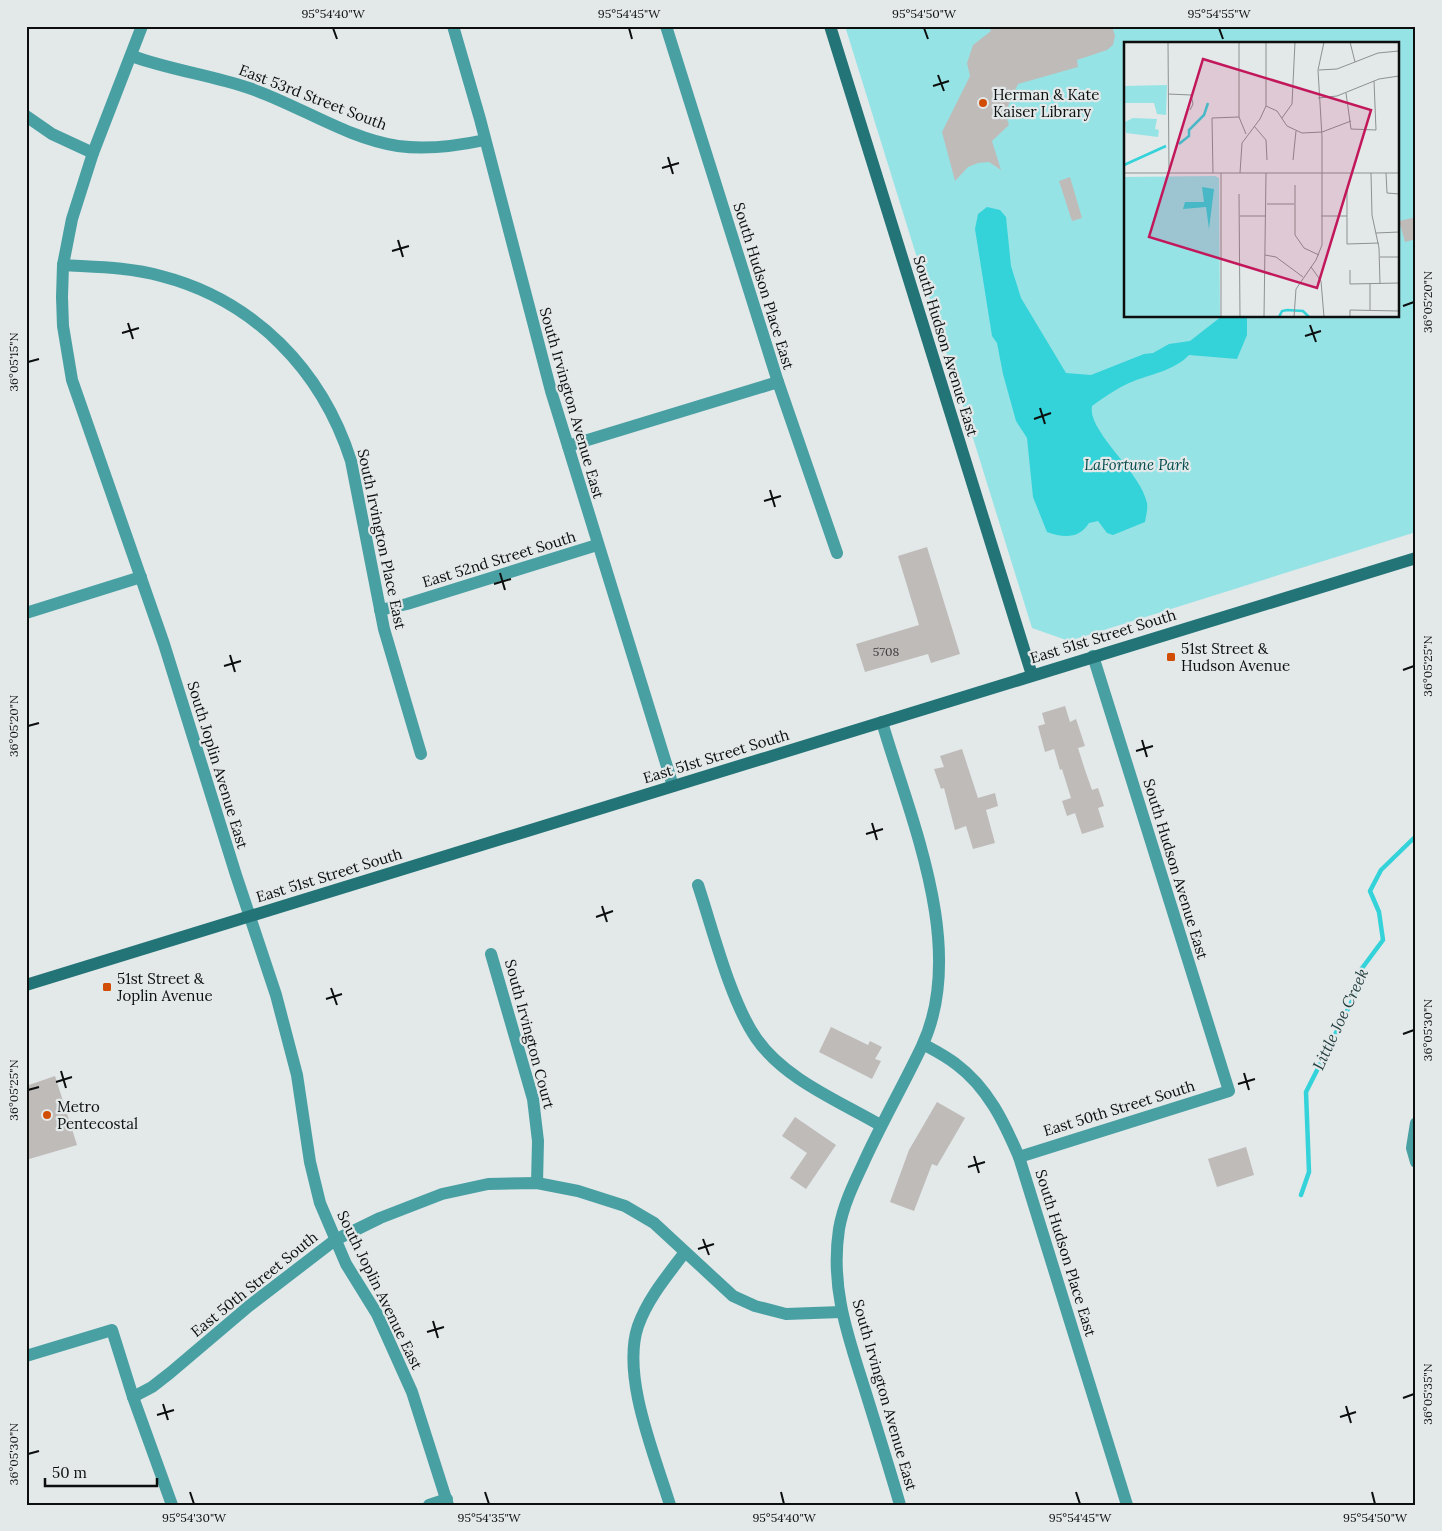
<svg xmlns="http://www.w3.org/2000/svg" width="1442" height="1531" viewBox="0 0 1442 1531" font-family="Lora,serif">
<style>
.green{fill:#96e3e6;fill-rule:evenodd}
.water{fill:#33d3d9}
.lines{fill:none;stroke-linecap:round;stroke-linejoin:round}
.stream{stroke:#33d3d9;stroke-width:4.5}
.building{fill:#bfbbb9}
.street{stroke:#49a0a3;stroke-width:12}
.secondary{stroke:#237477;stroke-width:12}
.ticks{fill:none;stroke:#0d0e0e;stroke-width:2}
.poi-dot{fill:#d14d03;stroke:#e3e8e9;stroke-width:2}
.labels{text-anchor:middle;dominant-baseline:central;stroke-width:4.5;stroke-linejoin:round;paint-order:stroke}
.number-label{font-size:12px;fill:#3a3939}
.poi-label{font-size:15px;fill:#0d0e0e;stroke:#e3e8e9;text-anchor:start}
.street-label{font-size:15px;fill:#0d0e0e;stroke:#e3e8e9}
.park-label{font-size:15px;font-style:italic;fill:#044b4d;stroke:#e3e8e9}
.water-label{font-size:16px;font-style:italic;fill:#264041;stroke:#e3e8e9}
.inset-river{fill:none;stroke:#33d3d9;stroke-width:2.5}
.inset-road{fill:none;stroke:#8d9191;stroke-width:1}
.view{fill:#c2185b;fill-opacity:0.15;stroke:#c2185b;stroke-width:2.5}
.inset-edge{fill:none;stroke:#0d0e0e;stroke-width:2.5}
.neatline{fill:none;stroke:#0d0e0e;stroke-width:2}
.ticks-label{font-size:12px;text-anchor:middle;fill:#0d0e0e}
</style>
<rect width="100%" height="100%" fill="#e3e8e9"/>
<path class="green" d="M845,26H1416V532L1069,641L1032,628ZM1126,44H1398V316H1126Z"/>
<path class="water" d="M987,207L1000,210L1006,217L1011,266L1021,298L1066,373L1091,375L1144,354L1153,353L1169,344L1190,341L1222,316H1247V335L1237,359L1189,355C1174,371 1150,374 1129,383C1116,389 1104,397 1092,406C1087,431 1141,472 1147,503C1148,509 1146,516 1145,522L1113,535L1107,533L1098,521L1089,523C1079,539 1064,538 1047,532L1033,497L1027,438L1016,421L1003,374L997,343L992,336L975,229L978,214Z"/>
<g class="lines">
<polyline class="stream" points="1301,1195 1309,1172 1306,1092 1354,997 1360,971 1383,940 1379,912 1370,891 1381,870 1416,836"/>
</g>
<g class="building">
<polygon points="989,26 1112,26 1115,36 1113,45 1107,50 1077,60 1078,67 1018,84 1005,113 1009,125 992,141 1001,170 989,162 978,163 968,167 955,181 942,132 970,76 967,63 973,45 991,31"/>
<polygon points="1070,177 1082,218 1072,221 1059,181"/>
<polygon points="1416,217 1416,239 1405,242 1399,221"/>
<polygon points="927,547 960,654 931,663 928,654 865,672 856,644 919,625 898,556"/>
<polygon points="1065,706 1070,722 1076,719 1085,746 1078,748 1085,770 1092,790 1098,788 1104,806 1098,808 1104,827 1082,834 1075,813 1067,816 1062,801 1071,798 1062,769 1060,770 1054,749 1045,752 1038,726 1045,724 1042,713"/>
<polygon points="962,749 978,798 995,793 998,806 986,810 995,843 973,849 966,826 955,830 944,788 941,789 934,769 944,767 940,756"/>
<polygon points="831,1027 868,1045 870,1041 882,1047 875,1059 881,1061 872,1079 819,1052"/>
<polygon points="55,1076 77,1145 26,1160 26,1086"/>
<polygon points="937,1102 965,1118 937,1166 932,1164 914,1211 890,1202 909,1150"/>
<polygon points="795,1117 836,1145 806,1189 790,1178 807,1153 782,1136"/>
<polygon points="1246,1147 1254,1175 1217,1187 1208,1159"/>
</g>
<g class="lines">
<g class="street">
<polyline points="142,26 93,153 72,219 63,265 62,297 63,326 72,380 164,644 236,875 276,995 297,1075 310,1162 320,1203 346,1264 377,1314 412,1392 448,1505"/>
<polyline points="453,26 480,119 551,391 673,786"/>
<polyline points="666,26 778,382 837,553"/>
<path d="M132,56C170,70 211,75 249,88C299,105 346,138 398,146C427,150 457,146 485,140"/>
<polyline points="26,116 52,134 93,153"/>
<path d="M63,265C96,267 129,267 161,276C254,300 322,370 351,461L384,629L421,754"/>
<polyline points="568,446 778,382"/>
<polyline points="380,610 407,604 597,545"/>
<polyline points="26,613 141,577"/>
<path d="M882,722C910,818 968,948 922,1046C903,1086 881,1124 863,1164C853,1185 843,1206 839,1229C830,1288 848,1336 865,1390C877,1429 889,1467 900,1505"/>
<path d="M698,885C713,930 730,1000 756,1038C784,1079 839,1101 880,1125"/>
<polyline points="491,954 533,1099 538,1141 537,1183"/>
<path d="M923,1044C934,1050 946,1056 956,1064C988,1088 1004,1122 1019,1157L1127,1505"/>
<polyline points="1416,1123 1412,1148 1416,1162"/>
<polyline points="1019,1157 1229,1091 1093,656"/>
<polyline points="26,1356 112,1330 133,1397 172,1505"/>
<polyline points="133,1397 152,1387 170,1373 249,1306 335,1240 380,1218 442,1194 488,1184 537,1183 578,1191 625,1206 654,1223 733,1296 755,1306 786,1314 841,1312"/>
<polyline points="429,1505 447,1499"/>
<path d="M670,1505C655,1456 621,1376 638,1326C648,1298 667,1276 685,1252"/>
</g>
<g class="secondary">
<polyline points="830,26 1032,675"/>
<polyline points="26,985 1416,558"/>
</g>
</g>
<path class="ticks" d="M333,28L337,39M629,28L632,39M924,28L928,39M1219,28L1223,39M938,75L944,91M933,86L949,81M668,157L673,174M662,168L679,163M398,240L403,257M392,251L409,246M1403,306L1414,302M128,323L133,339M1310,325L1316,342M122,333L139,328M1305,336L1321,331M28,362L39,359M1040,408L1045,424M1034,419L1051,413M770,490L775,507M764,501L781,496M500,573L505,590M494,584L511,579M230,655L235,672M224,666L241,661M1403,670L1414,666M28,726L39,723M1142,740L1147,757M1136,751L1153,746M872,823L877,840M866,834L883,829M602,906L607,922M596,917L613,911M331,988L337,1005M326,999L342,994M1403,1034L1414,1030M61,1071L66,1088M1244,1073L1249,1090M56,1082L72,1077M1238,1084L1255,1079M28,1090L39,1087M974,1156L979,1173M968,1167L985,1162M703,1239L709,1255M698,1249L714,1244M433,1321L438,1338M427,1332L444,1327M1403,1398L1414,1394M163,1404L168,1420M1346,1406L1351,1423M157,1415L174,1410M1340,1417L1356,1412M28,1454L39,1451M190,1492L194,1504M485,1492L489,1504M781,1492L784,1504M1076,1492L1080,1504M1372,1492L1375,1504"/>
<g class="poi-dot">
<circle cx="983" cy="103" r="5"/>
<rect x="1166" y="652" width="10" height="10" rx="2.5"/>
<rect x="102" y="982" width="10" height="10" rx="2.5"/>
<circle cx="47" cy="1115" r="5"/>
</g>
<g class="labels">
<g class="number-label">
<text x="886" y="651">5708</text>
</g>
<g class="poi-label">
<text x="993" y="94">Herman &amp; Kate<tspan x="993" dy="17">Kaiser Library</tspan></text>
<text x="1181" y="648">51st Street &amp;<tspan x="1181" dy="17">Hudson Avenue</tspan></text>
<text x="117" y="978">51st Street &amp;<tspan x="117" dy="17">Joplin Avenue</tspan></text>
<text x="57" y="1106">Metro<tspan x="57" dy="17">Pentecostal</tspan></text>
</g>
<g class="street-label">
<text transform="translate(313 97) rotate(21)">East 53rd Street South</text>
<text transform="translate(764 286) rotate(73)">South Hudson Place East</text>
<text transform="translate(946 346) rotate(73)">South Hudson Avenue East</text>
<text transform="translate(572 403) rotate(74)">South Irvington Avenue East</text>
<text transform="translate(382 539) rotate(78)">South Irvington Place East</text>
<text transform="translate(499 559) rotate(-17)">East 52nd Street South</text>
<text transform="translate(1103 636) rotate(-17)">East 51st Street South</text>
<text transform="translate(716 756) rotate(-17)">East 51st Street South</text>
<text transform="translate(218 765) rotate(73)">South Joplin Avenue East</text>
<text transform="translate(1176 869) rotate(73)">South Hudson Avenue East</text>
<text transform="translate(329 875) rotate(-17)">East 51st Street South</text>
<text transform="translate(530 1034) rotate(75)">South Irvington Court</text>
<text transform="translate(1119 1108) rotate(-17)">East 50th Street South</text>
<text transform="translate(1066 1253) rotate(73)">South Hudson Place East</text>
<text transform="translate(254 1284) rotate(-39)">East 50th Street South</text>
<text transform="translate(380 1290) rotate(64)">South Joplin Avenue East</text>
<text transform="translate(885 1395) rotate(74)">South Irvington Avenue East</text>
</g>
<g class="park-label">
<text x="1137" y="464">LaFortune Park</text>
</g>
<g class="water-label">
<text transform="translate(1340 1019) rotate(-65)">Little Joe Creek</text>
</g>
</g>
<g transform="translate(1124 42)">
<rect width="275" height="275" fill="#e3e8e9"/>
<path d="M43,43L42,73L33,72L30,61H0V44ZM9,76L33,77L31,87L35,88L34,95L2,91L1,80ZM91,134L95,136L96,275H0V135Z" fill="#96e3e6"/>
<path d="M78,145L90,147L85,187L82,165L59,167L61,160H80Z" fill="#33d3d9"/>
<path class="inset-river" d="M55,102L65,94V88L80,73L84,61M0,123L42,104M155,275L158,269L163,268L179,269L185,275"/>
<path class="inset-road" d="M44,0L45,131M115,0V75L122,92M226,0L231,20M195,28L213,27L254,11L275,9M222,51L227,87L252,88L250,39M44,52L67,53L69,62L66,68M194,56L213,54L255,37L275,34M142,64L153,69L163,84L178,91L198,90L227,79M158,76L168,62L171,0M130,84L142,98L143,118M169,118L172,89M0,131H275M89,131L88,76L115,75M97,131V275M116,131L118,101L136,77L142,64V0M247,131L248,173L255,206L256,242M262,131L263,151L275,152M171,143V193L180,206L195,213M223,148V202L255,201M115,152L116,275M143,162H170M116,174H142M197,174H223M252,191L275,190M141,213L152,215L179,235M256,215H275M187,225L197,239L200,275M226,228V242L275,241M246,242V268M140,275L142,131M170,275L172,247L192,218L198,203V95L194,28L200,0M226,275V268L275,269"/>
<path class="view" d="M79,17L247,68L193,246L25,195Z"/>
<rect width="275" height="275" class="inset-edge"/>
</g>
<rect width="1442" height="1531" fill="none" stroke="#e3e8e9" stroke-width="55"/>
<path d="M45 1478v8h112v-8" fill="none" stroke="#0d0e0e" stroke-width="2.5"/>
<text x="52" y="1478" font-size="15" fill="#0d0e0e" stroke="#e3e8e9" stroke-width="4" paint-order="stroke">50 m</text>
<rect x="28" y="28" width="1386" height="1476" class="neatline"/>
<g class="ticks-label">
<text x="333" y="18">95°54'40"W</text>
<text x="629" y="18">95°54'45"W</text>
<text x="924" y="18">95°54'50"W</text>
<text x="1219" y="18">95°54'55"W</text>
<text transform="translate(1428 302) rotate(-90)" y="4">36°05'20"N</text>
<text transform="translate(14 362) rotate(-90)" y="4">36°05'15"N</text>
<text transform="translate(1428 666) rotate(-90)" y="4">36°05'25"N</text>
<text transform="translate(14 726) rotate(-90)" y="4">36°05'20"N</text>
<text transform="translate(1428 1030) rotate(-90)" y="4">36°05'30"N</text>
<text transform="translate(14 1090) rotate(-90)" y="4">36°05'25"N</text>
<text transform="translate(1428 1394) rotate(-90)" y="4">36°05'35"N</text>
<text transform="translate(14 1454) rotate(-90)" y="4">36°05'30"N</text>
<text x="194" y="1522">95°54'30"W</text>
<text x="489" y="1522">95°54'35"W</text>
<text x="784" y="1522">95°54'40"W</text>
<text x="1080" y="1522">95°54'45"W</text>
<text x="1375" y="1522">95°54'50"W</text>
</g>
</svg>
